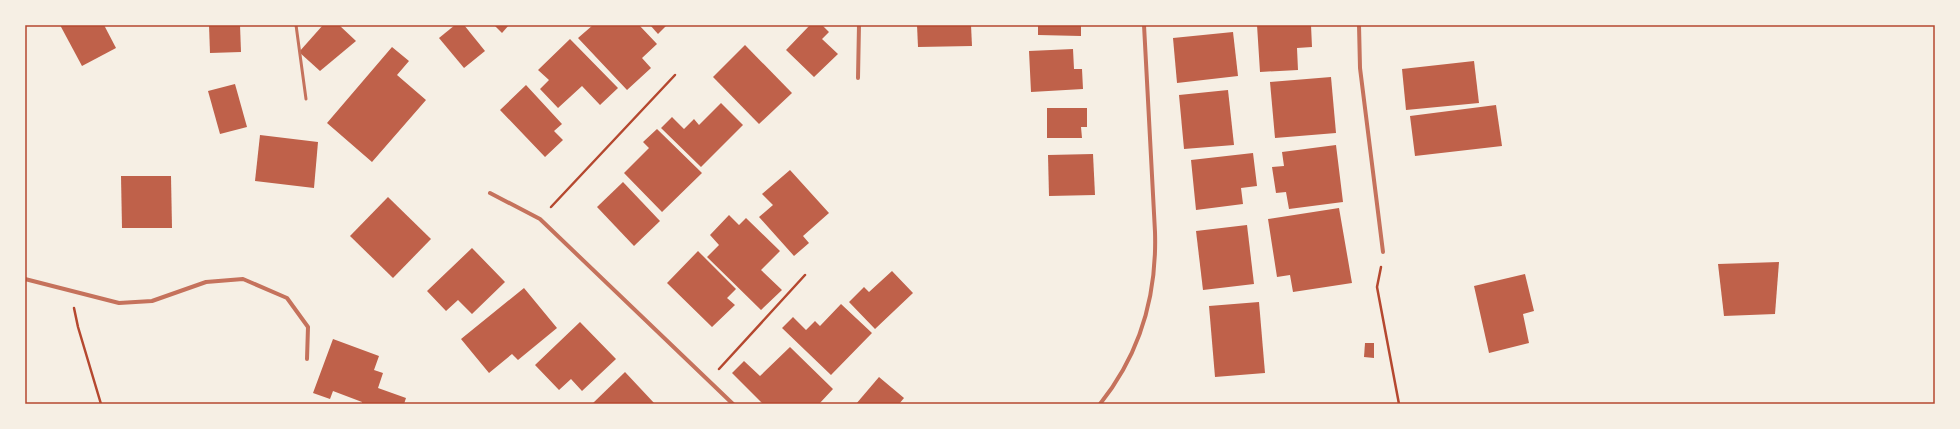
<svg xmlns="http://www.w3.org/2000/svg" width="1960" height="429" viewBox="0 0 1960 429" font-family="'Source Sans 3',sans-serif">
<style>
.building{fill:#bf614a}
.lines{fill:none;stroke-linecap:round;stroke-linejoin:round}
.path{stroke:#b5482f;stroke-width:2.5}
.service{stroke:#c5725c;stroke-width:3}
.minor{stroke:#c5725c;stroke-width:4}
.neatline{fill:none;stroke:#b5482f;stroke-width:1.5}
</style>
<rect width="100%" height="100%" fill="#f6efe4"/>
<g class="building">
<polygon points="60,25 104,25 116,48 82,66"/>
<polygon points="209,25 240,25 241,52 210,53"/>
<polygon points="323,25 339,25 356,41 320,71 299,52"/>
<polygon points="455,25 464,25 485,51 464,68 439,38"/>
<polygon points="494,25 509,25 502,33"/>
<polygon points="593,25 639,25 657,44 642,58 651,68 627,90 578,38"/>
<polygon points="650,25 667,25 658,34"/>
<polygon points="810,25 822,25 829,32 822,39 838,54 814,77 786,50"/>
<polygon points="917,25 971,25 972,46 918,47"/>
<polygon points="1038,25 1081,25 1081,36 1038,35"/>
<polygon points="1257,25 1311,25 1312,47 1297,48 1298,70 1260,72"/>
<polygon points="1233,32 1238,76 1177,83 1173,38"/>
<polygon points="570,39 618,88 600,105 582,86 558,108 540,89 549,80 538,70"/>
<polygon points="745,45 792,93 759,124 713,77"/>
<polygon points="392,47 409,61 397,75 426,100 372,162 327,123"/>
<polygon points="1073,49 1074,69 1082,69 1083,89 1031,92 1029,51"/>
<polygon points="1474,61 1479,103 1406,110 1402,69"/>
<polygon points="1331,77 1336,133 1275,138 1270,82"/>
<polygon points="235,84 247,127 220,134 208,91"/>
<polygon points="526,85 562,124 554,131 563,140 545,157 500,110"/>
<polygon points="1228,90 1234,145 1184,149 1179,95"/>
<polygon points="721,103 743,125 701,167 661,128 672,117 684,129 694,119 699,125"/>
<polygon points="1496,105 1502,146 1415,156 1410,116"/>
<polygon points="1047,108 1087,108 1087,127 1081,127 1082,138 1047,138"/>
<polygon points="657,129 702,173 662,212 624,173 649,148 643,142"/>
<polygon points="260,135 318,142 314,188 255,181"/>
<polygon points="1336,145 1343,202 1289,209 1286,192 1276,193 1272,167 1284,166 1282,152"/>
<polygon points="1253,153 1257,186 1241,188 1243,204 1196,210 1191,160"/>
<polygon points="1093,154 1095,195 1049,196 1048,155"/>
<polygon points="790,170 829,213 803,236 809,243 794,256 759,217 773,205 762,194"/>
<polygon points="121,176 171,176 172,228 122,228"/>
<polygon points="623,182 660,221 634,246 597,207"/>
<polygon points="388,197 431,239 393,278 350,236"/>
<polygon points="1339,208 1352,283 1293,292 1290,275 1277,277 1268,219"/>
<polygon points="729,215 739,225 746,218 780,251 761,270 782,290 761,310 707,257 719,245 710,235"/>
<polygon points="1247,225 1254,284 1203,290 1196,231"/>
<polygon points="472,248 505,282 472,314 458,300 446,311 427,291"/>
<polygon points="698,251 736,289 727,298 735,305 712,327 667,283"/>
<polygon points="1779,262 1775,314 1724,316 1718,264"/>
<polygon points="892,271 913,293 875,329 849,302 864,287 869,292"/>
<polygon points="1525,274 1534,311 1523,314 1529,343 1489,353 1474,286"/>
<polygon points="524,288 557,328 518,360 512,354 489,373 461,339"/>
<polygon points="1259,302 1265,373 1215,377 1209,306"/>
<polygon points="841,304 872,333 831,375 782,328 793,317 806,330 815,321 820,326"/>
<polygon points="580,322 616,359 582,391 571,379 559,390 535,365"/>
<polygon points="333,339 379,356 374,370 383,373 378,388 406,398 404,404 362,404 362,402 333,391 330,399 313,393"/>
<polygon points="1365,343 1374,343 1374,358 1364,357"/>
<polygon points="790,347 833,389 819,404 763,404 732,373 744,361 760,376"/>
<polygon points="625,372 655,404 592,404"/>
<polygon points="879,377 904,398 899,404 856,404"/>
</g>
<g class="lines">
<g class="path">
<polyline points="551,207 675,75"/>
<polyline points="1381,267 1377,287 1399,404"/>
<polyline points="74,308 78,327 101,404"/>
<polyline points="719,369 805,275"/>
</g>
<polyline class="service" points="296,25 306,99"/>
<g class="minor">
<polyline points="1359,25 1360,68 1383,252"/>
<polyline points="858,78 859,25"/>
<polyline points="490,193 540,219 733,404"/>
<polyline points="25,279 119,303 152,301 206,282 243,279 287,298 308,327 307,359"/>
<path d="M1100,404C1140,354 1157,296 1155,232L1144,25"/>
</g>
</g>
<rect width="1960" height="429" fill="none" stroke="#f6efe4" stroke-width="52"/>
<rect x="26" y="26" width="1908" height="377" class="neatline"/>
</svg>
